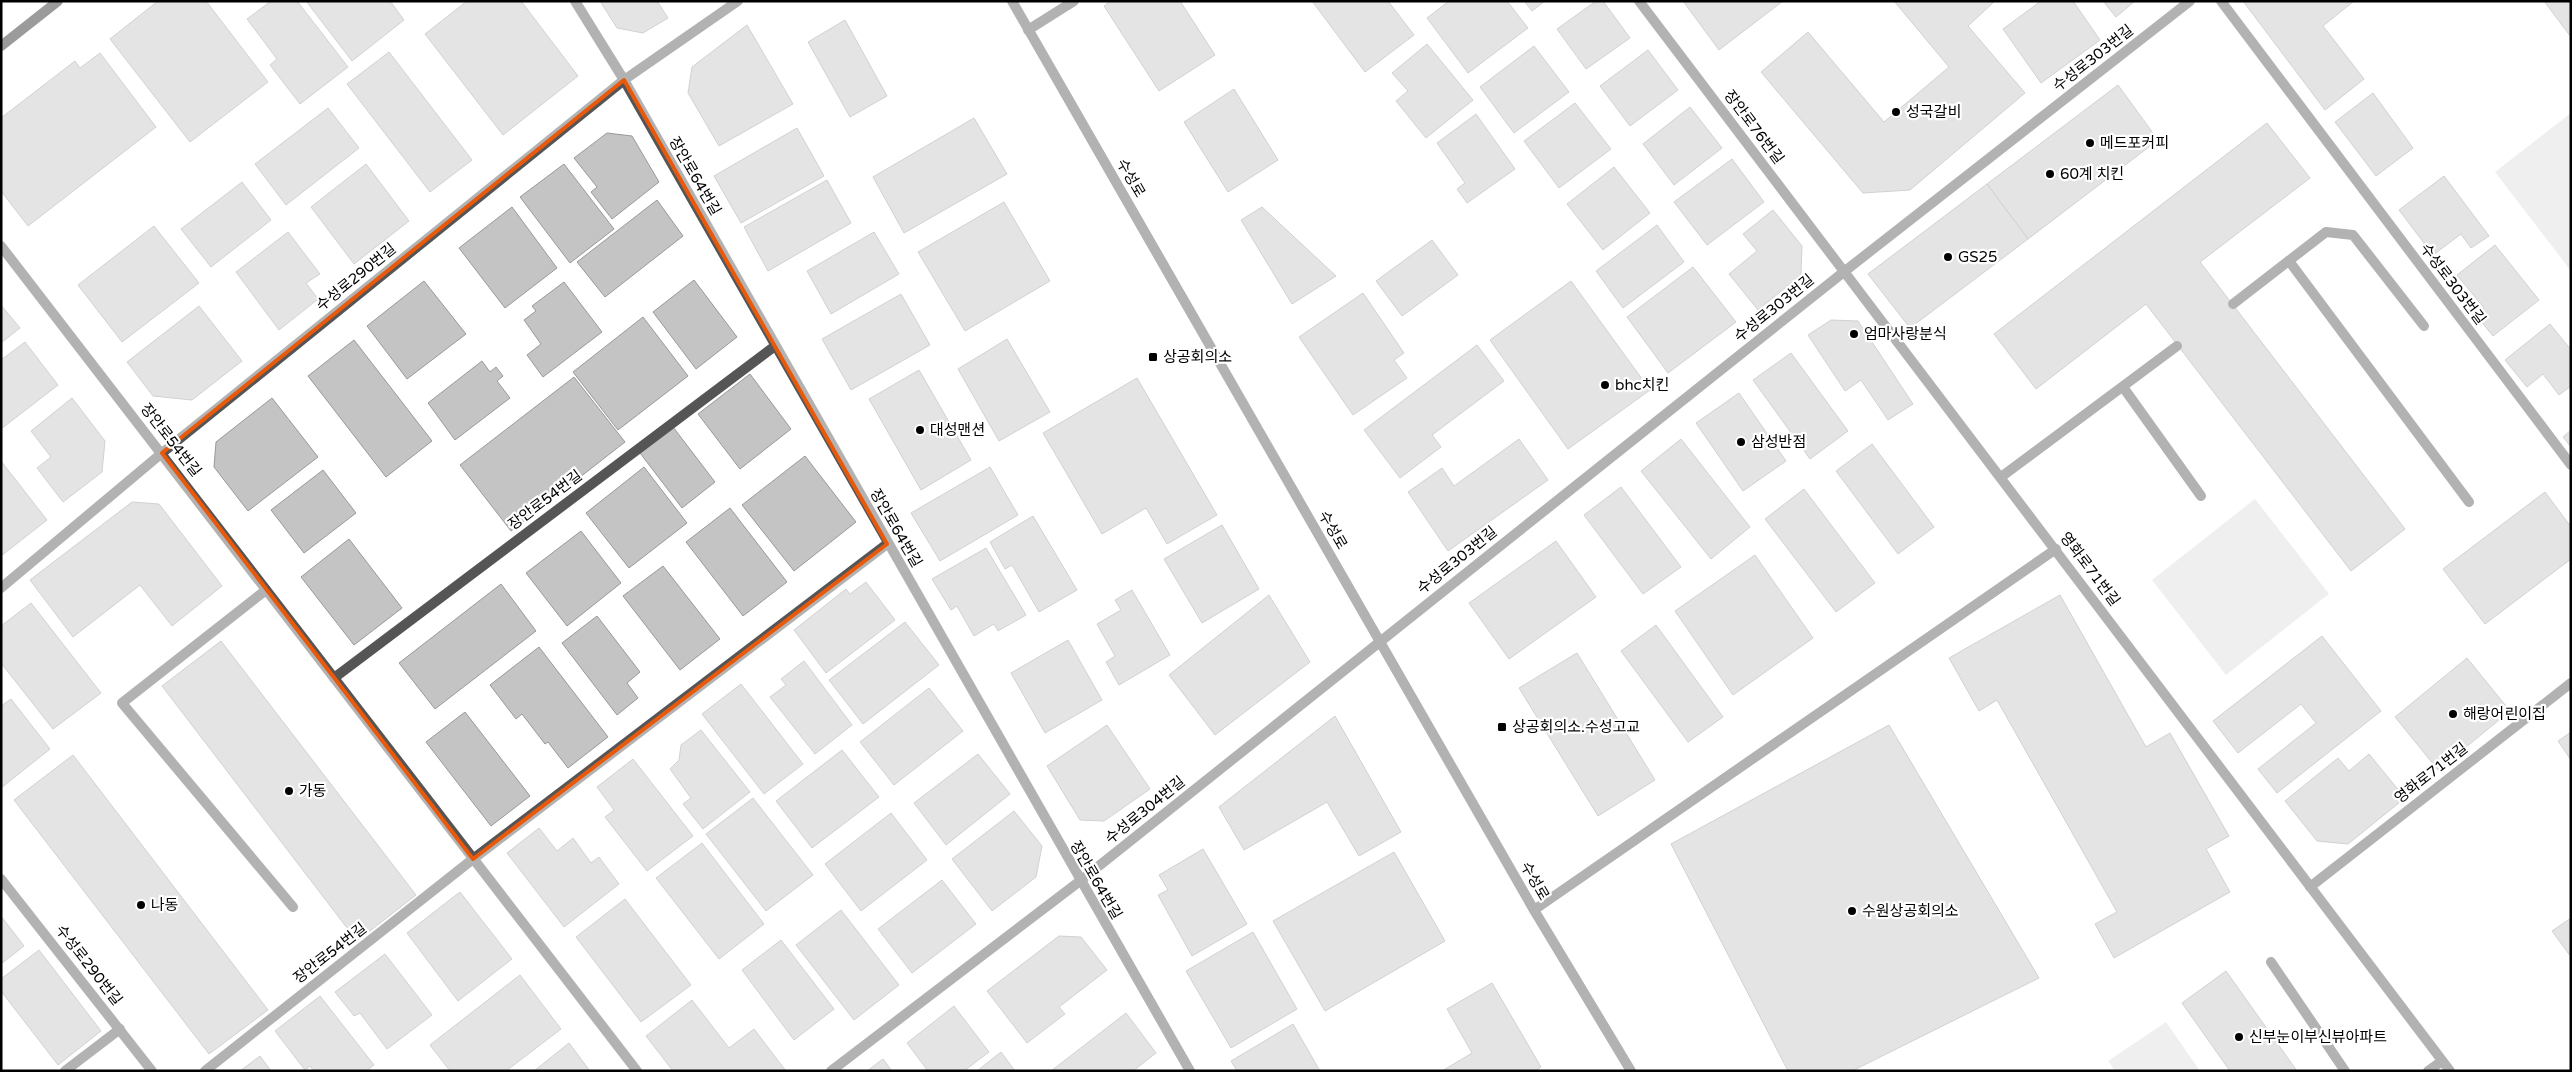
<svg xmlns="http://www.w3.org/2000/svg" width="2572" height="1072" viewBox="0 0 2572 1072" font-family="'Varela Round','Noto Sans KR',sans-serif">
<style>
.green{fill:#dcdcdc}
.building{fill:#c4c4c4;stroke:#999}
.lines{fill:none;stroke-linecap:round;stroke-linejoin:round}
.service{stroke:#555;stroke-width:10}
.minor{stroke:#555;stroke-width:10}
.tertiary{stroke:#555;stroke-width:10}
.secondary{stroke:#222;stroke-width:10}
.marked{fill:none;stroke:#e8590c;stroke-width:4;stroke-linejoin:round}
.poi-dot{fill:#000;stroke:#fff;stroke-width:2}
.labels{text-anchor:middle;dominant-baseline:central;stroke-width:4.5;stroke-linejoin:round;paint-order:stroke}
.street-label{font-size:15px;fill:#000;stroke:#fff}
.poi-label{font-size:15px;fill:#000;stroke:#fff;text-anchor:start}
</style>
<rect width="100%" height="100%" fill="#fff"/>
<g class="green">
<polygon points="2571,113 2571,271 2495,172"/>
<polygon points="2255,499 2329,594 2226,675 2152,580"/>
<polygon points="2166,1022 2200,1071 2115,1071 2108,1061"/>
</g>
<g class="building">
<polygon points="158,1 206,1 268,82 190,142 110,39"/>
<polygon points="271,1 297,1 348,67 300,104 270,65 277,59 247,19"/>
<polygon points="306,1 390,1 404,20 352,61"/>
<polygon points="467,1 521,1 578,76 503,135 425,34"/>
<polygon points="600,1 657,1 668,18 643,33 617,28"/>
<polygon points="1111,1 1180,1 1215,55 1159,91 1104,6"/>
<polygon points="1312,1 1388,1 1414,35 1365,72"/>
<polygon points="1449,1 1507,1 1528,28 1468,73 1427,18"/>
<polygon points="1524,1 1545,1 1532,11"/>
<polygon points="1596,1 1603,1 1630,38 1586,69 1557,29"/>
<polygon points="1683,1 1783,1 1719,50"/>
<polygon points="1894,1 1995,1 1968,26 2025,93 1910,190 1863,193 1761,72 1808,32 1884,122 1949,67"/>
<polygon points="2041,1 2073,1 2100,40 2041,83 2003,29"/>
<polygon points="2103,1 2135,1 2116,17"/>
<polygon points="2243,1 2354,1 2323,26 2364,79 2325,110"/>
<polygon points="2544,1 2571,1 2571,37"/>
<polygon points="845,20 887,96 850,117 808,42"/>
<polygon points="747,25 793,104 719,146 688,93 692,67"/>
<polygon points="1427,44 1473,100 1426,138 1396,101 1408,91 1392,73"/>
<polygon points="1534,46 1569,92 1514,133 1480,87"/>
<polygon points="1648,50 1678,90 1630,126 1600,86"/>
<polygon points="389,52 472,160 430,192 347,84"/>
<polygon points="100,53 156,127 28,226 1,191 1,118 75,61 80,68"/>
<polygon points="2118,85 2158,140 2028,239 1987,184"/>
<polygon points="1234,89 1278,160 1228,192 1184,122"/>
<polygon points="2373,93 2413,148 2376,176 2335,122"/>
<polygon points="1575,103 1611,149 1559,188 1524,141"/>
<polygon points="1690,107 1722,148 1674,185 1643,144"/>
<polygon points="328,108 359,148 286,205 255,164"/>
<polygon points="1476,114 1515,169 1467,203 1457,189 1465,183 1437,143"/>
<polygon points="974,118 1007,174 904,233 873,177"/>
<polygon points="2267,123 2310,178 2200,262 2405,529 2351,571 2146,304 2036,389 1994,334"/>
<polygon points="797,128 824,176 741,223 714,176"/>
<polygon points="607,133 632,136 659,182 612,219 591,192 597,187 574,158"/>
<polygon points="1732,159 1764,202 1707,245 1674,202"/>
<polygon points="366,164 409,221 354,264 311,207"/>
<polygon points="564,164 614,229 570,263 520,197"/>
<polygon points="1614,167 1650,213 1603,250 1567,204"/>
<polygon points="2444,176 2489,236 2471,248 2461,234 2433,255 2399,210"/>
<polygon points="827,180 851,223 768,271 744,227"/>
<polygon points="242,182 271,220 211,267 181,229"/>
<polygon points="1987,184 2028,239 1910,328 1868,274"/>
<polygon points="657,200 683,236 605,297 577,262"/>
<polygon points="1004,202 1050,281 965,331 918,252"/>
<polygon points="512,207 557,268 505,308 459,248"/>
<polygon points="1262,207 1336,276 1292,304 1241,220"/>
<polygon points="1773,210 1802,246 1801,275 1758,310 1729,274 1757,251 1743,234"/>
<polygon points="1657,225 1684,262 1623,308 1596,271"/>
<polygon points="154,226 199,283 122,342 78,285"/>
<polygon points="288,232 320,274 306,283 318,299 279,330 236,272"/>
<polygon points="874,232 899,274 831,314 807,271"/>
<polygon points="1432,240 1458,275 1402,316 1376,281"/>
<polygon points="2495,245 2539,300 2493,336 2476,315 2484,308 2457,275"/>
<polygon points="1693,267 1736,322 1668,373 1627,317"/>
<polygon points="694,280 737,337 696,369 653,312"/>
<polygon points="424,281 466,334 407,379 367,326"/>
<polygon points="1571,281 1650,390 1568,449 1490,340"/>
<polygon points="564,282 602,332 543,377 527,355 541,344 524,320 536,311 532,306"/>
<polygon points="1363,293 1404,353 1394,360 1407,378 1353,415 1299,337"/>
<polygon points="901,294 930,345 851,390 822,339"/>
<polygon points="1,305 20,328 1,343"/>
<polygon points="199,306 242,361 192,400 153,396 127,362"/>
<polygon points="643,317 688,376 618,430 573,372"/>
<polygon points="1831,320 1858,321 1913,404 1888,420 1861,380 1845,391 1808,335"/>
<polygon points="2550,324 2571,350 2571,386 2559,395 2543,374 2527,387 2505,360"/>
<polygon points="1007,339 1050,412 999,441 958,369"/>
<polygon points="354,340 432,441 386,477 308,376"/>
<polygon points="25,342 58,385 1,429 1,360"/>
<polygon points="1477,345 1504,381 1432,435 1441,447 1400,478 1364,430"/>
<polygon points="1791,353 1848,431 1810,459 1753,380"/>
<polygon points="482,361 490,372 496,367 503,376 497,381 510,398 455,440 428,403"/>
<polygon points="919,370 971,460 921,490 869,399"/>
<polygon points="750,374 791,429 740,469 698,414"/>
<polygon points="574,377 625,442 511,531 460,465"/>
<polygon points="1137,378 1217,515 1167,544 1146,508 1102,534 1043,433"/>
<polygon points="1739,393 1786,461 1743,491 1696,423"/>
<polygon points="72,398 105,441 102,472 63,502 37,468 51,457 31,431"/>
<polygon points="272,398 318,457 248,511 214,467 216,442"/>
<polygon points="673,427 715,482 682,508 640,453"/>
<polygon points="2571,430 2571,447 2563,437"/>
<polygon points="1519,439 1548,480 1448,551 1408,492 1442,468 1454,486"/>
<polygon points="1681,439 1750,527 1711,559 1641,471"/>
<polygon points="1872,444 1934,527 1898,554 1836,471"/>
<polygon points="805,456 856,522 794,571 742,505"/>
<polygon points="1,461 47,520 1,556"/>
<polygon points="644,467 687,523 629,568 586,513"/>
<polygon points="990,467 1018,515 940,561 911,513"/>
<polygon points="323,470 356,513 304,553 271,510"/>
<polygon points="1621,487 1681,567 1643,594 1584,515"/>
<polygon points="1804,489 1875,583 1836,612 1765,519"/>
<polygon points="2545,492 2571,527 2571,559 2485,624 2443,569"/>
<polygon points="132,502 159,504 222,586 172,626 140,585 73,637 30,580"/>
<polygon points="730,508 787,582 743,616 686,542"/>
<polygon points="1033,516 1077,590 1039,612 1012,565 1005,569 990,542"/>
<polygon points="1222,525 1259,589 1202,623 1164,559"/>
<polygon points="581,531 621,583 567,626 526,573"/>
<polygon points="349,539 402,608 354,645 301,577"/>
<polygon points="1556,541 1596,597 1509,659 1469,603"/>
<polygon points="986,548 1026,615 998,631 994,624 974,636 957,606 951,610 932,579"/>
<polygon points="1755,555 1813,638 1733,695 1675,611"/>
<polygon points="663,566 720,639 680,670 623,596"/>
<polygon points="866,582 895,620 826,673 794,630 846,589 850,594"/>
<polygon points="501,584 536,631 435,709 399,663"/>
<polygon points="1132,590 1170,655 1119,685 1106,662 1115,656 1097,624 1121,610 1115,600"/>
<polygon points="1269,595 1310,662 1215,735 1169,675"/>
<polygon points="2060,595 2146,747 2170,733 2229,836 2206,849 2230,892 2114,958 2095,924 2117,912 1997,700 1979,711 1949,658"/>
<polygon points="31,603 101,693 53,729 1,663 1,626"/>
<polygon points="597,616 640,672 627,683 638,698 617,715 562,643"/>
<polygon points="905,622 939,665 863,724 829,680"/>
<polygon points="1656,625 1723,717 1688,742 1621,651"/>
<polygon points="2322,636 2381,711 2277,793 2258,769 2316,723 2301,704 2238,753 2213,721"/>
<polygon points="1068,640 1102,700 1045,733 1011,673"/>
<polygon points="221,641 416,895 357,941 162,686"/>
<polygon points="539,647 608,737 568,768 548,742 545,744 522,714 516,719 490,685"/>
<polygon points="1577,653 1655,780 1598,816 1519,688"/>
<polygon points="2467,658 2510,711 2438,770 2395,717"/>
<polygon points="804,661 852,725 815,754 770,697 786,685 781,679"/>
<polygon points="741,684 803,764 764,794 702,714"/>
<polygon points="929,688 963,731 894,785 860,742"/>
<polygon points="11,699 50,749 1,788 1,706"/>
<polygon points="465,712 530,796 491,826 426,742"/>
<polygon points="1335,716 1401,832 1359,856 1327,802 1244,850 1219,807"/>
<polygon points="1107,725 1150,789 1104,821 1080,820 1047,766"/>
<polygon points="1889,725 2039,978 1852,1071 1788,1071 1671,844"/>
<polygon points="701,730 750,792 703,829 683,804 691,798 670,769 679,760 681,745"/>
<polygon points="2571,732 2571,760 2558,741"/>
<polygon points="842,750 879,797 812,848 776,801"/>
<polygon points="978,754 1010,794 946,845 914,803"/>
<polygon points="2369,754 2405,798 2348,844 2317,841 2285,801 2338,758 2349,771"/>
<polygon points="73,755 268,1010 209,1054 14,800"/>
<polygon points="633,759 693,836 647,871 605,817 614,810 597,787"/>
<polygon points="753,798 813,875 766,911 706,834"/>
<polygon points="1014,811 1042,846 1036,877 992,911 952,859"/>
<polygon points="891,813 927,860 861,911 825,864"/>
<polygon points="539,828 557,851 573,838 591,863 599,857 619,884 564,927 507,853"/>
<polygon points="702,843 764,924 719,959 656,878"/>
<polygon points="1203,849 1247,924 1192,956 1158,895 1168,890 1159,875"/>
<polygon points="1394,852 1445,941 1325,1011 1273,921"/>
<polygon points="942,880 976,924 912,973 878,929"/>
<polygon points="460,892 512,959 458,1001 407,933"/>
<polygon points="625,899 691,985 641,1022 576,937"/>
<polygon points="841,910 899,985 854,1020 796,945"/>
<polygon points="1,916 24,946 1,964"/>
<polygon points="2571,918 2571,957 2552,931"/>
<polygon points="1253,932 1297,1009 1231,1048 1186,971"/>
<polygon points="1059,936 1081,937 1107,970 1059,1007 1065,1014 1027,1043 987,991"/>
<polygon points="781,940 834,1009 794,1040 742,970"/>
<polygon points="39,950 101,1031 58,1065 1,991 1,979"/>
<polygon points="385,954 432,1015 387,1049 360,1013 354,1016 335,992"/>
<polygon points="2226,971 2297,1071 2230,1071 2182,1003"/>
<polygon points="520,975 561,1029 506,1071 450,1071 430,1045"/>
<polygon points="1492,983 1541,1067 1535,1071 1442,1071 1472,1053 1447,1009"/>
<polygon points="320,996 374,1065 366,1071 314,1071 310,1066 305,1070 275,1031"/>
<polygon points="692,1000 729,1048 754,1029 786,1071 673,1071 646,1036"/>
<polygon points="954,1006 989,1052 964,1071 928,1071 907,1043"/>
<polygon points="1126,1013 1156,1053 1133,1071 1051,1071"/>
<polygon points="1293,1024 1320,1071 1237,1071 1231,1061"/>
<polygon points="569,1043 590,1071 534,1071"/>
<polygon points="1001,1052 1015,1071 977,1071"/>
<polygon points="260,1056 271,1071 240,1071"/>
<polygon points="883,1059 892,1071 867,1071"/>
</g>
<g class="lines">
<g class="service">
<polyline points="1028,30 1074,1"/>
<polyline points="2289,261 2469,502"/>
<polyline points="2233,304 2326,232 2353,235 2424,326"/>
<polyline points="2123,387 2201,496"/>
<polyline points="2001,477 2177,346"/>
<polyline points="266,590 122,703 293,907"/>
<polyline points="1534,910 2056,549"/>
<polyline points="2271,962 2345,1071"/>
<polyline points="2428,1071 2442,1061"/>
</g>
<g class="minor">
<polyline points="575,1 624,80 1190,1071"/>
<polyline points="1639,1 2450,1071"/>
<polyline points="2221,1 2571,465"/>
<polyline points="1,246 637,1071"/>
<polyline points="1,588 162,453 624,80 738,1"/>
<polyline points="334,678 775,346"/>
<polyline points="1,879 152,1071"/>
<polyline points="2310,887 2571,683"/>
<polyline points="65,1071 120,1029"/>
<polyline points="205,1071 473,859 887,544"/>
<polyline points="831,1071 1080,881 1845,271 2190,1"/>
</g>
<polyline class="tertiary" points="1012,1 1534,910 1631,1071"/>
<polyline class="secondary" points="1,46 58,1"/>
</g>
<path d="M0 0H2572V1072H0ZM624,80L887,544L473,859L162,453Z" fill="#fff" fill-opacity=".55" fill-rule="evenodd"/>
<path class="marked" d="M624,80L887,544L473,859L162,453Z"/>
<g class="poi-dot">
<circle cx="1896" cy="112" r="5"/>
<circle cx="2090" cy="143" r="5"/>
<circle cx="2050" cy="174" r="5"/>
<circle cx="1948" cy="257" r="5"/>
<circle cx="1854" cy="334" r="5"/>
<rect x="1148" y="352" width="10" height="10" rx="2.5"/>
<circle cx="1605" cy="385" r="5"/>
<circle cx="920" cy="430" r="5"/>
<circle cx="1741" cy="442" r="5"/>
<circle cx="2453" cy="714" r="5"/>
<rect x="1497" y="722" width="10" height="10" rx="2.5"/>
<circle cx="289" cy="791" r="5"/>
<circle cx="141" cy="905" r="5"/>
<circle cx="1852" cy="911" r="5"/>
<circle cx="2239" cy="1037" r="5"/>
</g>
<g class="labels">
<g class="street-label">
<text transform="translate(2093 58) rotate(-38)">수성로303번길</text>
<text transform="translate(1754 127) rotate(53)">장안로76번길</text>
<text transform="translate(695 176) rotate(60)">장안로64번길</text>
<text transform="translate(1131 178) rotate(60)">수성로</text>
<text transform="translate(356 277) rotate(-39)">수성로290번길</text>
<text transform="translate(2453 284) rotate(53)">수성로303번길</text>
<text transform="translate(1774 308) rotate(-39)">수성로303번길</text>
<text transform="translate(171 440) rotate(52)">장안로54번길</text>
<text transform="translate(545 500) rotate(-37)">장안로54번길</text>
<text transform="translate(896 528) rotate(60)">장안로64번길</text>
<text transform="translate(1333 530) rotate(60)">수성로</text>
<text transform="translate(1457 560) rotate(-39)">수성로303번길</text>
<text transform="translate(2090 569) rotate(53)">영화로71번길</text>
<text transform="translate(2431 773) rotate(-38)">영화로71번길</text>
<text transform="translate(1145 810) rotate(-39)">수성로304번길</text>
<text transform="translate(1096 880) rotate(60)">장안로64번길</text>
<text transform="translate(1535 881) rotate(60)">수성로</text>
<text transform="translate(330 953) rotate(-38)">장안로54번길</text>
<text transform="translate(89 965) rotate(52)">수성로290번길</text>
</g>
<g class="poi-label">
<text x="1906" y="112">성국갈비</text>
<text x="2100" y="143">메드포커피</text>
<text x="2060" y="174">60계 치킨</text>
<text x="1958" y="257">GS25</text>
<text x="1864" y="334">엄마사랑분식</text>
<text x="1163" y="357">상공회의소</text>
<text x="1615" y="385">bhc치킨</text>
<text x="930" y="430">대성맨션</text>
<text x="1751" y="442">삼성반점</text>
<text x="2463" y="714">해랑어린이집</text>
<text x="1512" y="727">상공회의소.수성고교</text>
<text x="299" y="791">가동</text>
<text x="151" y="905">나동</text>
<text x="1862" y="911">수원상공회의소</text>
<text x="2249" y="1037">신부눈이부신뷰아파트</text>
</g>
</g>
<rect width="2572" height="1072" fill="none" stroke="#000000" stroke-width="5"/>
</svg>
